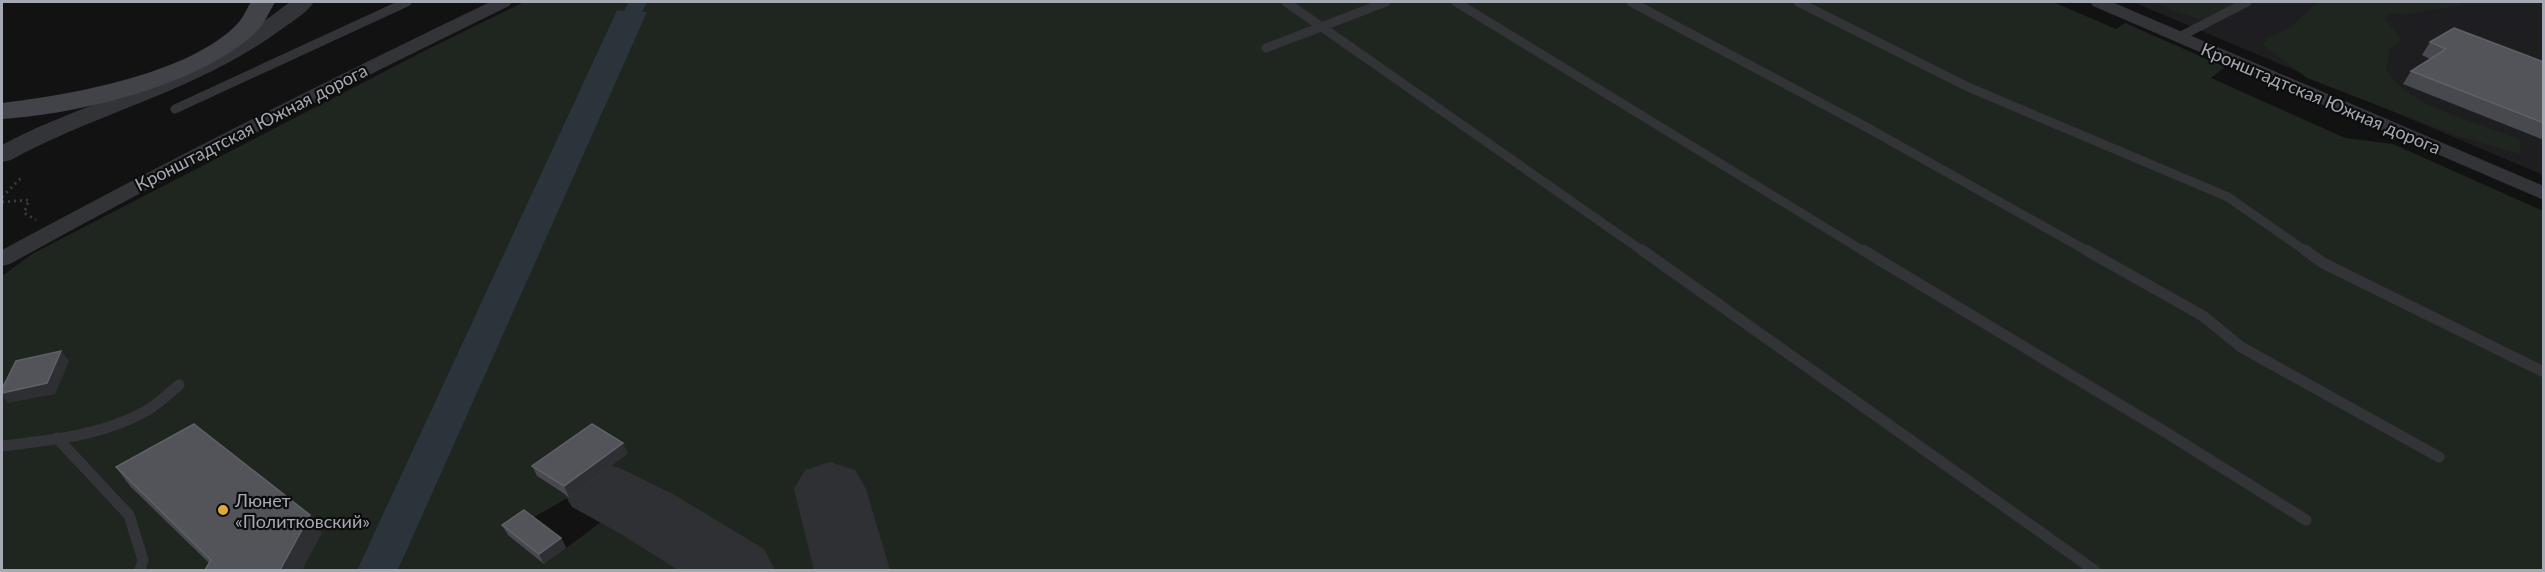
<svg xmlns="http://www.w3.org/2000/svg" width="2545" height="572" viewBox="0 0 2545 572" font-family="Lato,sans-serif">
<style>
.built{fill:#1e1e20}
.green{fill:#1f261f}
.water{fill:#2c343b}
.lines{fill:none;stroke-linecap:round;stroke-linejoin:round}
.canal{fill:#2c343b;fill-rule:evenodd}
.taxiway{fill:#2f3033;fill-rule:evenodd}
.path{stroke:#393b3f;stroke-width:3;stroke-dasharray:2 4;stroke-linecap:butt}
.service-far1{stroke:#333438;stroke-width:9}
.service{stroke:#333438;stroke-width:11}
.minor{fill:#333438;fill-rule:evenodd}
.tertiary{fill:#333438;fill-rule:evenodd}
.secondary{fill:#414348;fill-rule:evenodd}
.wall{fill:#48494e}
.shaded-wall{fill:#2e2f32}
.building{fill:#525459;stroke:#5f6167;stroke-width:1.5}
.poi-dot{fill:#e1a93c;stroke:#0d0d0e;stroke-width:2}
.labels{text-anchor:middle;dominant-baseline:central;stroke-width:4.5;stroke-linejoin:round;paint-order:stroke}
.street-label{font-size:18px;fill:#a5a9b3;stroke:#0d0d0e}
.poi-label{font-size:18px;fill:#a5a9b3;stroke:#0d0d0e;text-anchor:start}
</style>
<rect width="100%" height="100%" fill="#121213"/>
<polygon class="built" points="2133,2 2543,2 2543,175"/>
<g class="green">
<polygon points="524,2 2053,2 2116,29 2125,23 2225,67 2211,78 2345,138 2393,144 2543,211 2543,570 763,570 601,473 627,453 538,477 569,497 529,520 545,564 601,522 615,519 642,520 723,570 398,570 646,13 617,10 357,570 2,570 2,276 32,254 426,50"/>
<polygon points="2156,2 2239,2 2215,13 2208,21 2176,12"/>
<path d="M2318,2H2463L2462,5L2407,14L2390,13L2385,19L2399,35V43L2390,48L2386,70C2391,75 2395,82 2401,87C2425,109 2488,127 2520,139V154L2457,136L2307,78L2262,44L2268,38L2288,29Z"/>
</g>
<polygon class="water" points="617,10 647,12 398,570 357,570"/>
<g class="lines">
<polygon class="canal" points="629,2 647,2 625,44 611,44 608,40"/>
<g class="taxiway">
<polygon points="597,461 622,469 673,494 764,549 775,570 678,570 621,534 572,507 561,488 572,469"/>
<polygon points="830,462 855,470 866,489 890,570 814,570 794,489 805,470"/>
</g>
<g class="path">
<polyline points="2,197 22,177"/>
<polyline points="2,202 29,200 24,213 36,220"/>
</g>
<g class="service-far1">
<polyline points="1286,2 1644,252"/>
<polyline points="1456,2 1865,252"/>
<polyline points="1631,2 1868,128 2089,252"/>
<polyline points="1798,2 1968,87 2228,197 2307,252"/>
<polyline points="2179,37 2247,2"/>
<polyline points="1266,48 1386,2"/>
<polyline points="175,109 407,2"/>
</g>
<g class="service">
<polyline points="1642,250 2094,570"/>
<polyline points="1863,250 2162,430 2306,520"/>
<polyline points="2086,250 2203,316 2241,347 2439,457"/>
<polyline points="2305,250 2323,263 2544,372"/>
<polyline points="57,438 129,515 143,560 140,570"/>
<path d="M2,446C51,440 102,436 146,411C158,404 168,394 179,385"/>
</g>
<g class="minor">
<path d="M490,2H512L509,6C341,88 174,173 10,264L2,266V250C162,163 326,81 490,2Z"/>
<polygon points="2090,2 2112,2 2544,186 2544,200 2093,6"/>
</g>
<path class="tertiary" d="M290,2H314C306,14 290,23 279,31C197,91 99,112 11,160L2,162V145C63,112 131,94 193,64C228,47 260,25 290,2Z"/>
<path class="secondary" d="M251,2H275C269,12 264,25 255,33C198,86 78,114 2,119V103C69,95 192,74 239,22C244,16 247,8 251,2Z"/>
</g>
<g class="wall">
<polygon points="2430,42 2544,62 2544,140 2403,84 2411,71 2430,59 2422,55"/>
<polygon points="628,453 569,497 537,476 532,466"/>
<polygon points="116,467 310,515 322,533 209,563 130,486"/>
<polygon points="502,525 561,538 566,548 544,564 508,535"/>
</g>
<g class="shaded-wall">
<polygon points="61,351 69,361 55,394 8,403 2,396 2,393"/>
<polygon points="623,443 628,453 569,497 564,486"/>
<polygon points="310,515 322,533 302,570 280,570"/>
<polygon points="561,538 566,548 544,564 539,554"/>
</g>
<g class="building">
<polygon points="2454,28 2544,62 2544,123 2411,71 2446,49 2430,42"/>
<polygon points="61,351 47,383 2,393 2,389 16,361"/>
<polygon points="194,424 310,515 280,570 205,570 211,560 116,467"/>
<polygon points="592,424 623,443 564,486 532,466"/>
<polygon points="524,510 561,538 539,554 502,525"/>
</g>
<circle class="poi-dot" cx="223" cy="510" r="6"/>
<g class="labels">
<g class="street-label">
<text transform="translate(2321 98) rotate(23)">Кронштадтская Южная дорога</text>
<text transform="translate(251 127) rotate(-27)">Кронштадтская Южная дорога</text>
</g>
<g class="poi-label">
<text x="235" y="500">Люнет<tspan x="235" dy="21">«Политковский»</tspan></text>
</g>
</g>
<rect width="2545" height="572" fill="none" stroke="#a5a9b3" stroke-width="6"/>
</svg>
